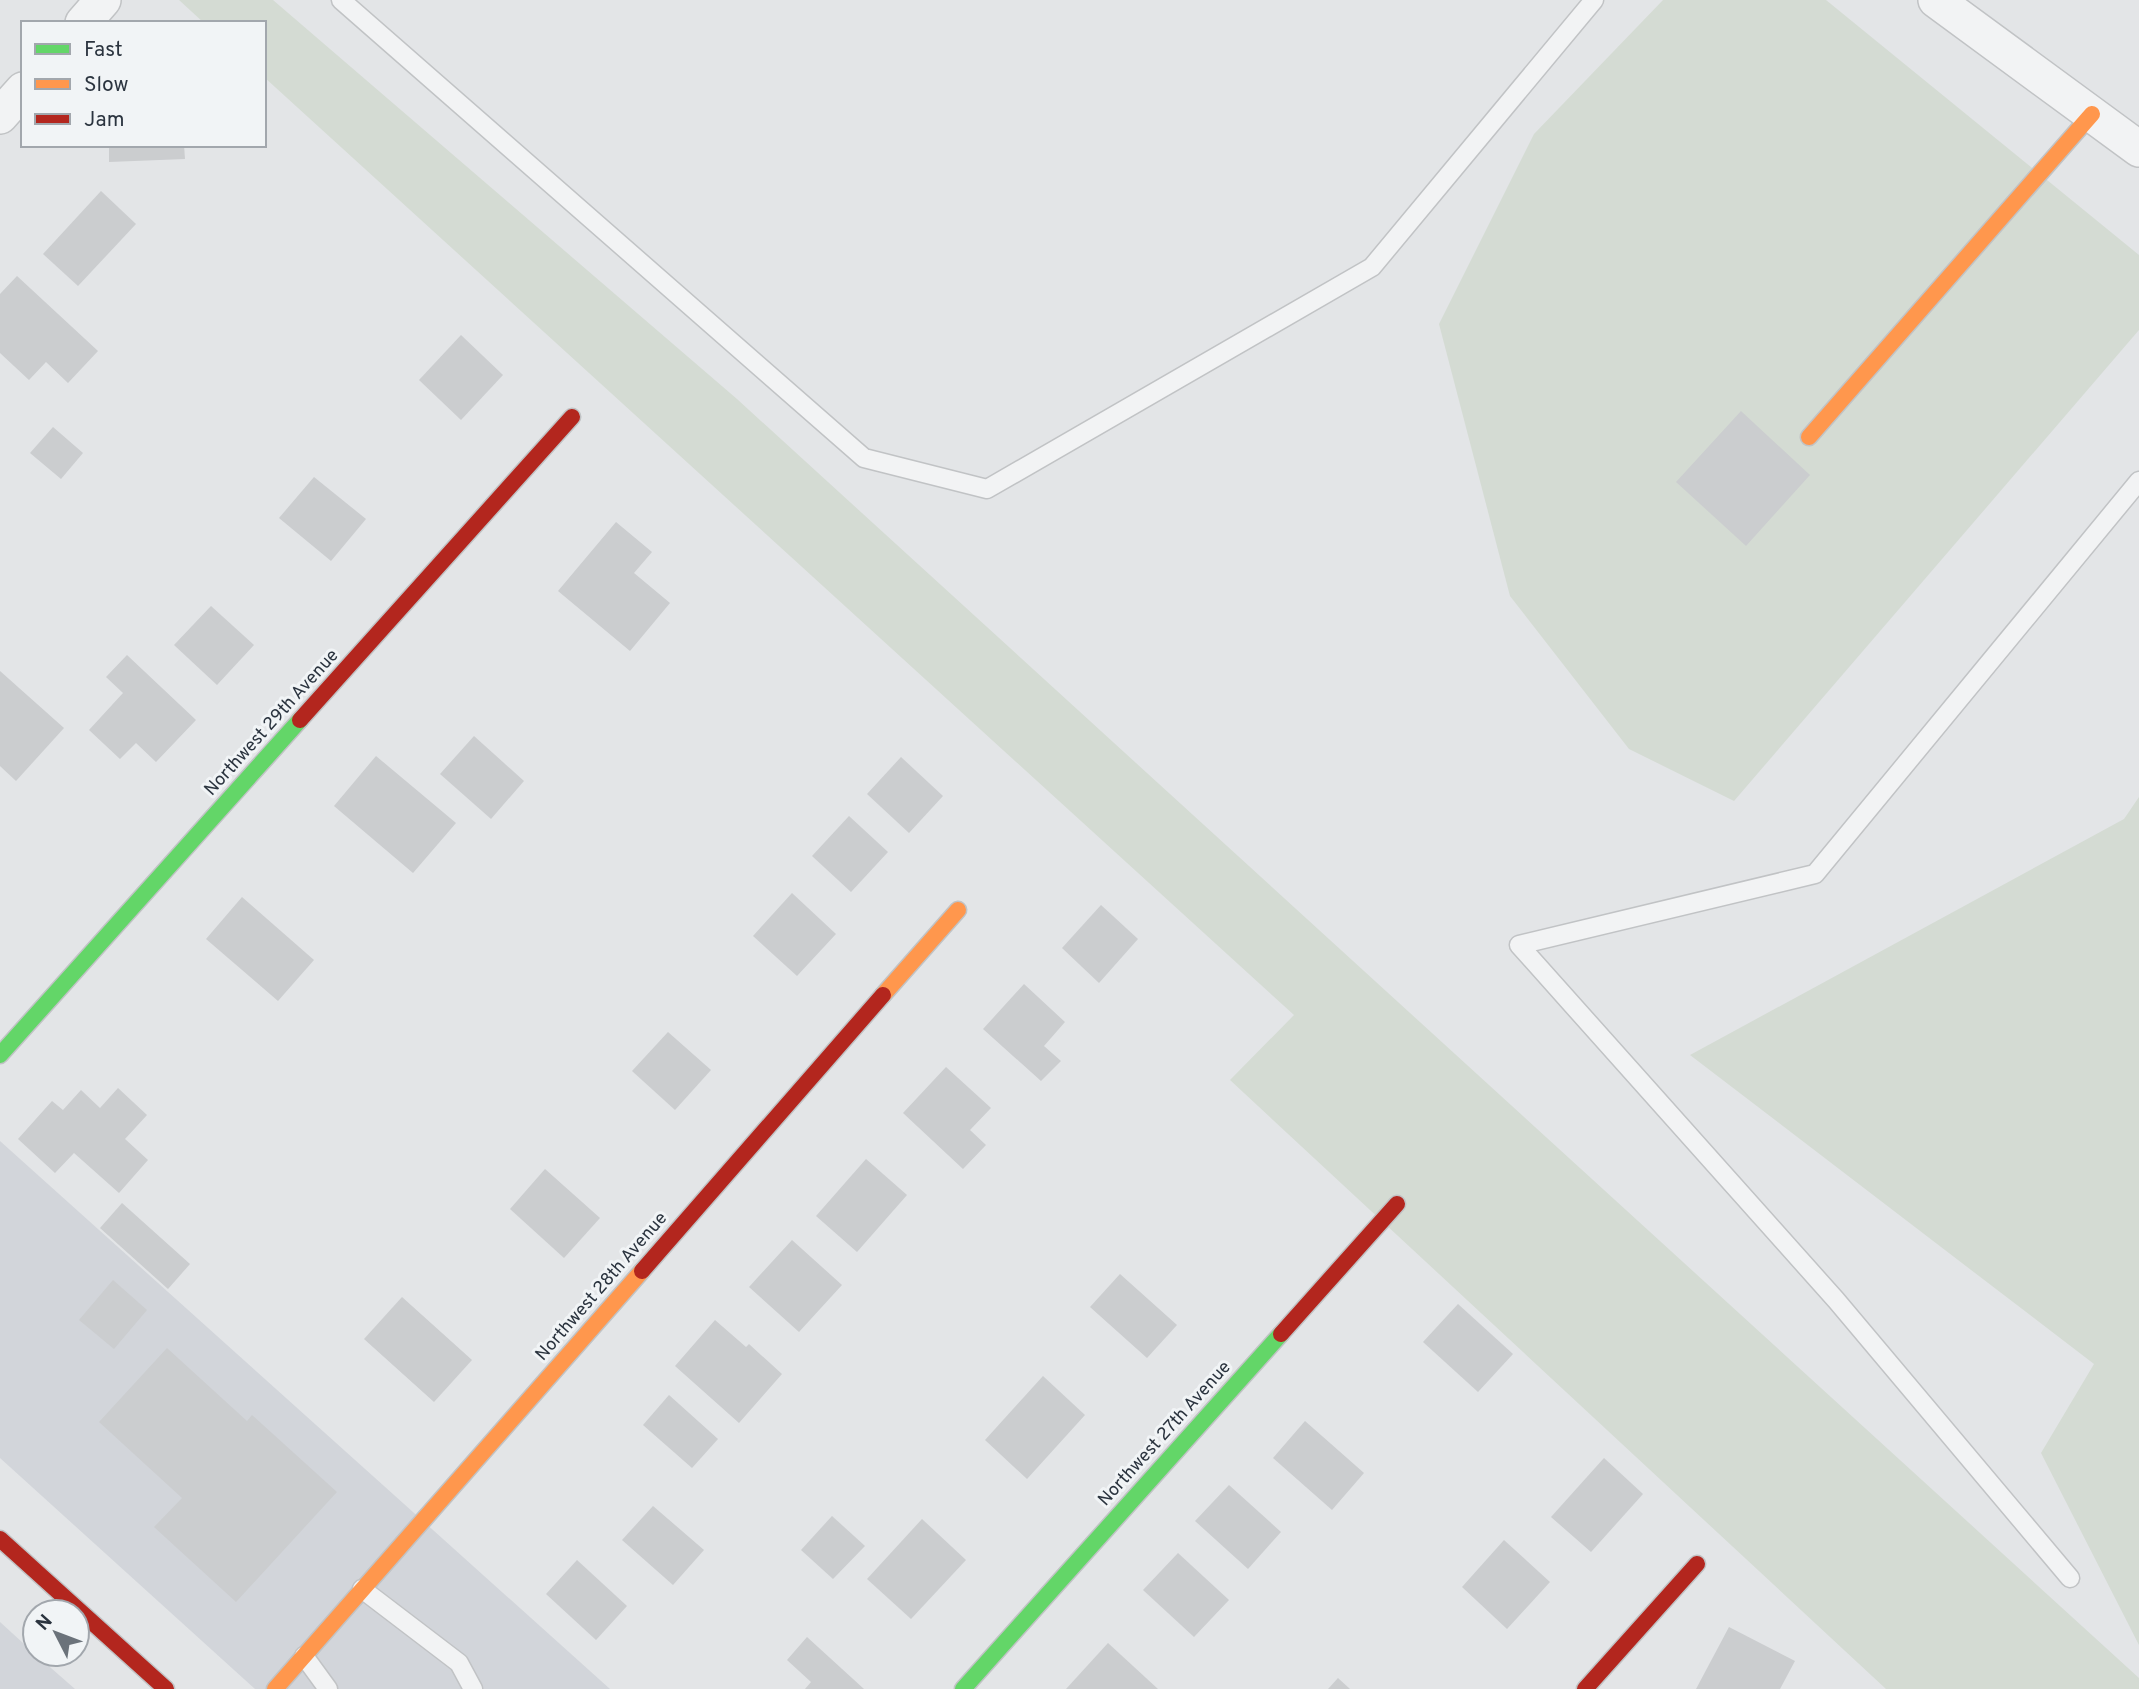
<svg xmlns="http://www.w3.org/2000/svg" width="2139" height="1689" viewBox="0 0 2139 1689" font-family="Overpass,sans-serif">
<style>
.built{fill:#d2d5da}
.green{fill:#d4dbd3}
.building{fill:#cbcdcf}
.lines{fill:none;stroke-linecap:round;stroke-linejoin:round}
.lane-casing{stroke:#c1c3c5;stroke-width:21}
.street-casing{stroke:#c1c3c5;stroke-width:38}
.fast-casing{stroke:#c1c3c5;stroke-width:19}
.slow-casing{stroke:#c1c3c5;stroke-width:19}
.jam-casing{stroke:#c1c3c5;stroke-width:19}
.lane{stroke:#f2f3f4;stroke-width:18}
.street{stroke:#f2f3f4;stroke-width:35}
.fast{stroke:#63d668;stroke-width:16}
.slow{stroke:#ff974d;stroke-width:16}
.jam{stroke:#b3261e;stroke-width:16}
.labels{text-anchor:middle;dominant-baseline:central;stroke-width:6;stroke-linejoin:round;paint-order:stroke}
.street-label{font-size:18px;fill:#2b343f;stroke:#f1f4f6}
</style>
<rect width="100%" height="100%" fill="#e3e5e7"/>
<g class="built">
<polygon points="0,1141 610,1689 255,1689 0,1458"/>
<polygon points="0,1622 35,1654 75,1689 0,1689"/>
</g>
<g class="green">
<polygon points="179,0 273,0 737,399 2139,1678 2139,1689 1886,1689 1230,1080 1294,1015 264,77 264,23 204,23"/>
<polygon points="1663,0 1826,0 2139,255 2139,330 1734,801 1629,749 1510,596 1439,324 1534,134"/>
<polygon points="2139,797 2139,1645 2041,1453 2094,1364 1690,1055 2124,819"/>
</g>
<g class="building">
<polygon points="109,145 184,145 185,159 109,162"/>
<polygon points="101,191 136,224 78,286 43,254"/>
<polygon points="17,276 98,351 68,383 46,362 29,380 0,353 0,294"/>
<polygon points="461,335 503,375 461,420 419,380"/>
<polygon points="1741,411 1810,475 1746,546 1676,482"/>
<polygon points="53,427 83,453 61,479 30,453"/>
<polygon points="314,477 366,519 331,561 279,518"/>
<polygon points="616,522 652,552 634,573 670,603 630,651 558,591"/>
<polygon points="211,606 254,645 217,685 174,645"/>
<polygon points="127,655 196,720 156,762 136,743 120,759 89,730 123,693 106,677"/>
<polygon points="0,671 64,728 16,781 0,766"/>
<polygon points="474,736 524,781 491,819 440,774"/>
<polygon points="376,756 456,823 413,873 334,806"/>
<polygon points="901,757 943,796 909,833 867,794"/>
<polygon points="849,816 888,852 851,892 812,856"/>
<polygon points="792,893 836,934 797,976 753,936"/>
<polygon points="242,897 314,960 278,1001 206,939"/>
<polygon points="1101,905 1138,939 1099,983 1062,948"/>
<polygon points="1024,984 1065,1022 1044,1046 1061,1061 1041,1081 983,1029"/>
<polygon points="668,1032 711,1070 675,1110 632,1071"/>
<polygon points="946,1067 991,1108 970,1130 986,1145 963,1169 903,1113"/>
<polygon points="118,1088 147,1115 125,1139 148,1160 119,1193 74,1153 55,1173 18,1139 52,1101 63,1110 81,1090 100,1108"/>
<polygon points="866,1159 907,1195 857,1252 816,1216"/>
<polygon points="545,1169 600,1218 564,1258 510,1209"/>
<polygon points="122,1203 190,1264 168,1289 100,1228"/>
<polygon points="792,1240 842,1285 799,1332 749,1287"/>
<polygon points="1120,1274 1177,1325 1147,1358 1090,1307"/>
<polygon points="113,1280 147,1310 114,1349 79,1320"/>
<polygon points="402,1297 472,1360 434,1402 364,1339"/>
<polygon points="1458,1304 1513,1354 1478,1392 1423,1342"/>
<polygon points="715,1320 746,1347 749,1344 782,1374 739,1423 675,1366"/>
<polygon points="167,1348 247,1421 252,1415 337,1492 236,1602 154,1527 182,1498 99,1422"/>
<polygon points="1043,1376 1085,1415 1027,1479 985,1440"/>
<polygon points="669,1395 718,1439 692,1468 643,1425"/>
<polygon points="1305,1421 1364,1473 1332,1510 1273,1458"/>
<polygon points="1604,1458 1643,1494 1591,1552 1551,1517"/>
<polygon points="1229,1485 1281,1532 1248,1569 1195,1521"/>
<polygon points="653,1506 704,1550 673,1585 622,1540"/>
<polygon points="832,1516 865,1546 833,1579 801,1550"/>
<polygon points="922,1519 966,1560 911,1619 867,1579"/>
<polygon points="1504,1540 1550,1582 1507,1629 1462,1587"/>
<polygon points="1178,1553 1229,1600 1194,1637 1143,1590"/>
<polygon points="577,1560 627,1606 596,1640 546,1594"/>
<polygon points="1729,1627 1795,1661 1780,1689 1696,1689"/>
<polygon points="807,1637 864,1689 805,1689 811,1682 787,1660"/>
<polygon points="1108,1643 1158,1689 1066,1689"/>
<polygon points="1338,1678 1350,1689 1328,1689"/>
</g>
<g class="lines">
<g class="lane-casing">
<g id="lane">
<polyline points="341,0 864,458 987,489 1372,267 1594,0"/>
<polyline points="2070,1578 1836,1300 1519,945 1815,874 2139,481"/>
<polyline points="362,1589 459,1663 473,1689"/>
<polyline points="304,1656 328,1689"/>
</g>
</g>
<g class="street-casing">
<g id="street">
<polyline points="1936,0 2139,149"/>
<polyline points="83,23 103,0"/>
<polyline points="0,116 23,90"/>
</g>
</g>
<g class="fast-casing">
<g id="fast">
<polyline points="0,1055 300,720"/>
<polyline points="963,1689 1281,1334"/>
</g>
</g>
<g class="slow-casing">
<g id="slow">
<polyline points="1809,437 2092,114"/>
<polyline points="883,995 958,910"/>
<polyline points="275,1689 642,1271"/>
</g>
</g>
<g class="jam-casing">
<g id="jam">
<polyline points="300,720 572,417"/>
<polyline points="642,1271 883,995"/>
<polyline points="1281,1334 1397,1204"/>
<polyline points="0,1539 166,1689"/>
<polyline points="1585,1689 1697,1564"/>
</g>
</g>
<use href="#lane" class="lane"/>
<use href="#street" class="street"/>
<use href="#fast" class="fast"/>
<use href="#slow" class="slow"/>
<use href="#jam" class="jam"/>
</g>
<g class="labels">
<g class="street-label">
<text transform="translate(272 723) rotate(-48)">Northwest 29th Avenue</text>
<text transform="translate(602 1287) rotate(-49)">Northwest 28th Avenue</text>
<text transform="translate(1165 1434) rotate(-48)">Northwest 27th Avenue</text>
</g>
</g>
<rect x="21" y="21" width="245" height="126" fill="#f1f4f6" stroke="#a2a7ad" stroke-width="2"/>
<rect x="35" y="44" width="35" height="10" fill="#63d668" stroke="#a2a7ad" stroke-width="2"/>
<text x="84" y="56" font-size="21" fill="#2b343f">Fast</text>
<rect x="35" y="79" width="35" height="10" fill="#ff974d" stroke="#a2a7ad" stroke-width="2"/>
<text x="84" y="91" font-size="21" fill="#2b343f">Slow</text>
<rect x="35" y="114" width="35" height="10" fill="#b3261e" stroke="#a2a7ad" stroke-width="2"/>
<text x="84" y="126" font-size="21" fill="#2b343f">Jam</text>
<g transform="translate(56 1633) rotate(312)"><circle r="33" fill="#f1f4f6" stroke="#a2a7ad" stroke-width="2"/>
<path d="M0-5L12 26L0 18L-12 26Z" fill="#6b727a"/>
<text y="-10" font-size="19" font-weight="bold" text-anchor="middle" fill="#2b343f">N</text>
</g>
</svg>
